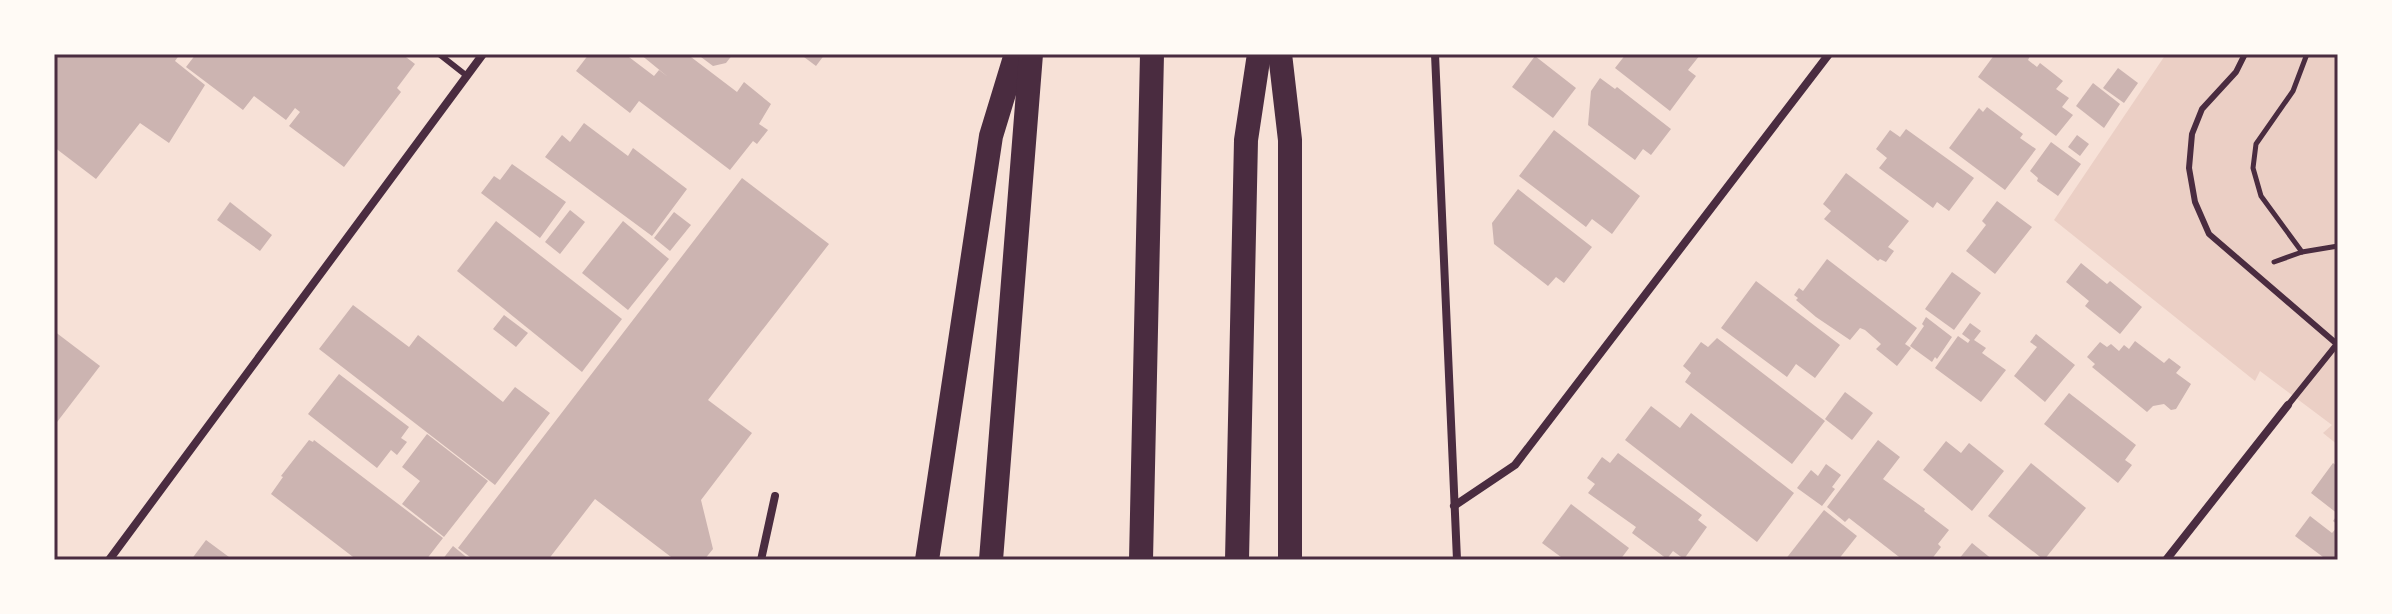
<svg xmlns="http://www.w3.org/2000/svg" width="2392" height="614" viewBox="0 0 2392 614" font-family="Inter,sans-serif">
<style>
.green{fill:#ebcfc5}
.building{fill:#ccb4b1}
.lines{fill:none;stroke-linecap:round;stroke-linejoin:round}
.path{stroke:#4a2c40;stroke-width:5}
.service{stroke:#4a2c40;stroke-width:6}
.minor{stroke:#4a2c40;stroke-width:8}
.motorway{stroke:#4a2c40;stroke-width:24}
.neatline{fill:none;stroke:#4a2c40;stroke-width:3}
</style>
<rect width="100%" height="100%" fill="#f7e1d7"/>
<polygon class="green" points="2166,54 2338,54 2338,445 2323,433 2332,425 2260,371 2255,381 2054,220"/>
<g class="building">
<polygon points="54,54 180,54 175,61 205,85 169,143 140,123 96,179 54,147"/>
<polygon points="196,54 402,54 415,64 397,88 401,92 344,167 289,126 300,112 295,108 286,120 254,96 243,110 186,67"/>
<polygon points="589,54 625,54 654,76 659,70 668,77 640,54 687,54 737,92 744,82 771,104 759,124 768,130 757,144 753,141 730,170 639,101 630,113 576,71"/>
<polygon points="697,54 733,54 726,63 713,66"/>
<polygon points="800,54 825,54 816,66"/>
<polygon points="1626,54 1698,54 1700,55 1688,70 1696,76 1670,111 1615,68"/>
<polygon points="1995,54 2028,54 2030,56 2028,60 2037,67 2040,63 2063,81 2056,89 2069,98 2062,107 2073,115 2056,136 1978,77"/>
<polygon points="1535,56 1576,88 1553,118 1512,87"/>
<polygon points="2118,68 2138,83 2124,103 2103,88"/>
<polygon points="1600,78 1615,89 1617,87 1671,129 1651,155 1643,149 1635,160 1588,125 1591,91"/>
<polygon points="2093,83 2120,104 2104,128 2076,106"/>
<polygon points="1987,107 2023,134 2020,138 2036,149 2005,190 1949,148 1979,108 1983,112"/>
<polygon points="584,123 628,156 633,148 687,189 652,236 545,157 562,135 570,142"/>
<polygon points="1906,129 1974,178 1949,211 1937,202 1933,208 1879,168 1887,158 1876,149 1890,130 1900,137"/>
<polygon points="1554,130 1640,196 1612,234 1592,219 1586,227 1519,176"/>
<polygon points="2077,135 2089,144 2080,156 2068,147"/>
<polygon points="2051,142 2081,164 2058,196 2037,181 2038,178 2030,171"/>
<polygon points="512,164 566,202 540,238 481,193 494,176 500,180"/>
<polygon points="1846,173 1909,221 1888,247 1894,251 1886,262 1880,259 1878,261 1824,219 1831,211 1823,204"/>
<polygon points="742,178 829,244 708,400 752,433 701,500 713,549 704,560 675,560 595,499 548,560 474,560 458,548"/>
<polygon points="1518,189 1592,247 1564,283 1556,277 1548,286 1494,244 1492,223"/>
<polygon points="1997,201 2032,227 1995,274 1966,251 1986,225 1982,221"/>
<polygon points="230,202 272,235 260,251 217,220"/>
<polygon points="570,210 585,222 560,254 545,242"/>
<polygon points="674,212 691,225 670,251 654,238"/>
<polygon points="496,221 622,319 582,372 457,271"/>
<polygon points="623,221 669,259 628,310 582,273"/>
<polygon points="1827,259 1917,328 1905,344 1911,348 1897,366 1876,349 1881,344 1865,330 1860,328 1850,340 1816,317 1796,300 1798,298 1794,295 1799,288 1803,291"/>
<polygon points="2081,263 2107,284 2110,281 2142,307 2120,334 2085,306 2089,301 2066,282"/>
<polygon points="1952,272 1981,293 1954,330 1925,309"/>
<polygon points="1756,281 1840,345 1815,378 1796,364 1787,377 1721,328"/>
<polygon points="353,305 409,347 418,335 503,402 515,387 550,413 495,485 319,349"/>
<polygon points="504,315 528,333 516,347 493,329"/>
<polygon points="1926,317 1952,337 1937,359 1935,357 1932,362 1910,346 1924,326 1922,324"/>
<polygon points="1970,323 1981,331 1974,340 1986,348 1982,353 2006,370 1981,402 1935,368 1958,336 1968,343 1970,340 1962,334"/>
<polygon points="54,331 100,366 54,426"/>
<polygon points="2036,334 2075,365 2045,402 2014,376 2037,347 2030,342"/>
<polygon points="1717,338 1825,421 1792,464 1685,382 1691,373 1683,366 1701,342 1708,347"/>
<polygon points="2135,341 2164,363 2169,358 2181,367 2176,373 2191,384 2176,409 2171,410 2164,404 2153,406 2147,412 2092,367 2095,364 2087,357 2100,342 2107,347 2111,344 2119,351 2124,345 2129,349"/>
<polygon points="339,374 409,427 401,438 407,442 397,455 391,450 377,468 308,414"/>
<polygon points="1845,392 1873,413 1852,440 1825,419"/>
<polygon points="2069,393 2136,445 2125,460 2132,465 2118,483 2044,424"/>
<polygon points="1651,406 1680,428 1691,413 1794,493 1757,542 1625,440"/>
<polygon points="427,434 488,481 444,537 402,504 420,481 402,467"/>
<polygon points="309,440 313,442 314,440 443,538 426,560 357,560 271,494 283,477 281,476"/>
<polygon points="1878,440 1900,457 1883,479 1925,509 1924,511 1949,530 1938,544 1941,547 1931,560 1903,560 1849,518 1845,522 1827,507"/>
<polygon points="1946,441 1961,453 1969,443 2004,471 1972,511 1923,470"/>
<polygon points="1618,453 1702,515 1698,520 1707,527 1684,559 1673,551 1667,559 1632,533 1636,527 1588,493 1595,484 1587,478 1602,457 1610,463"/>
<polygon points="2031,463 2086,508 2044,560 1988,516"/>
<polygon points="2333,463 2338,467 2338,525 2333,521 2338,514 2311,493"/>
<polygon points="1826,464 1841,475 1832,487 1835,489 1822,506 1797,488 1811,470 1818,476"/>
<polygon points="1571,504 1629,548 1620,560 1565,560 1542,543"/>
<polygon points="1824,510 1857,536 1838,560 1785,560"/>
<polygon points="2310,516 2332,533 2338,526 2338,560 2327,560 2295,536"/>
<polygon points="206,540 233,560 191,560"/>
<polygon points="1972,543 1993,560 1958,560"/>
<polygon points="453,546 470,560 442,560"/>
</g>
<g class="lines">
<g class="path">
<polyline points="2302,252 2261,196 2253,168 2256,144 2293,91 2307,54"/>
<polyline points="2274,262 2302,252 2338,246"/>
</g>
<g class="service">
<polyline points="439,54 467,76"/>
<polyline points="2245,54 2236,72 2202,109 2192,134 2189,168 2195,202 2209,234 2338,345"/>
<polyline points="2288,405 2337,344"/>
</g>
<g class="minor">
<polyline points="1435,54 1457,560"/>
<polyline points="1454,506 1515,465 1829,54"/>
<polyline points="109,560 483,54"/>
<polyline points="761,560 775,496"/>
<polyline points="2166,560 2288,405"/>
</g>
<g class="motorway">
<polyline points="1280,54 1290,140 1290,560"/>
<polyline points="927,560 991,136 1016,54"/>
<polyline points="991,560 1031,54"/>
<polyline points="1141,560 1152,54"/>
<polyline points="1237,560 1246,140 1259,54"/>
</g>
</g>
<rect width="2392" height="614" fill="none" stroke="#fffaf5" stroke-width="112"/>
<rect x="56" y="56" width="2280" height="502" class="neatline"/>
</svg>
